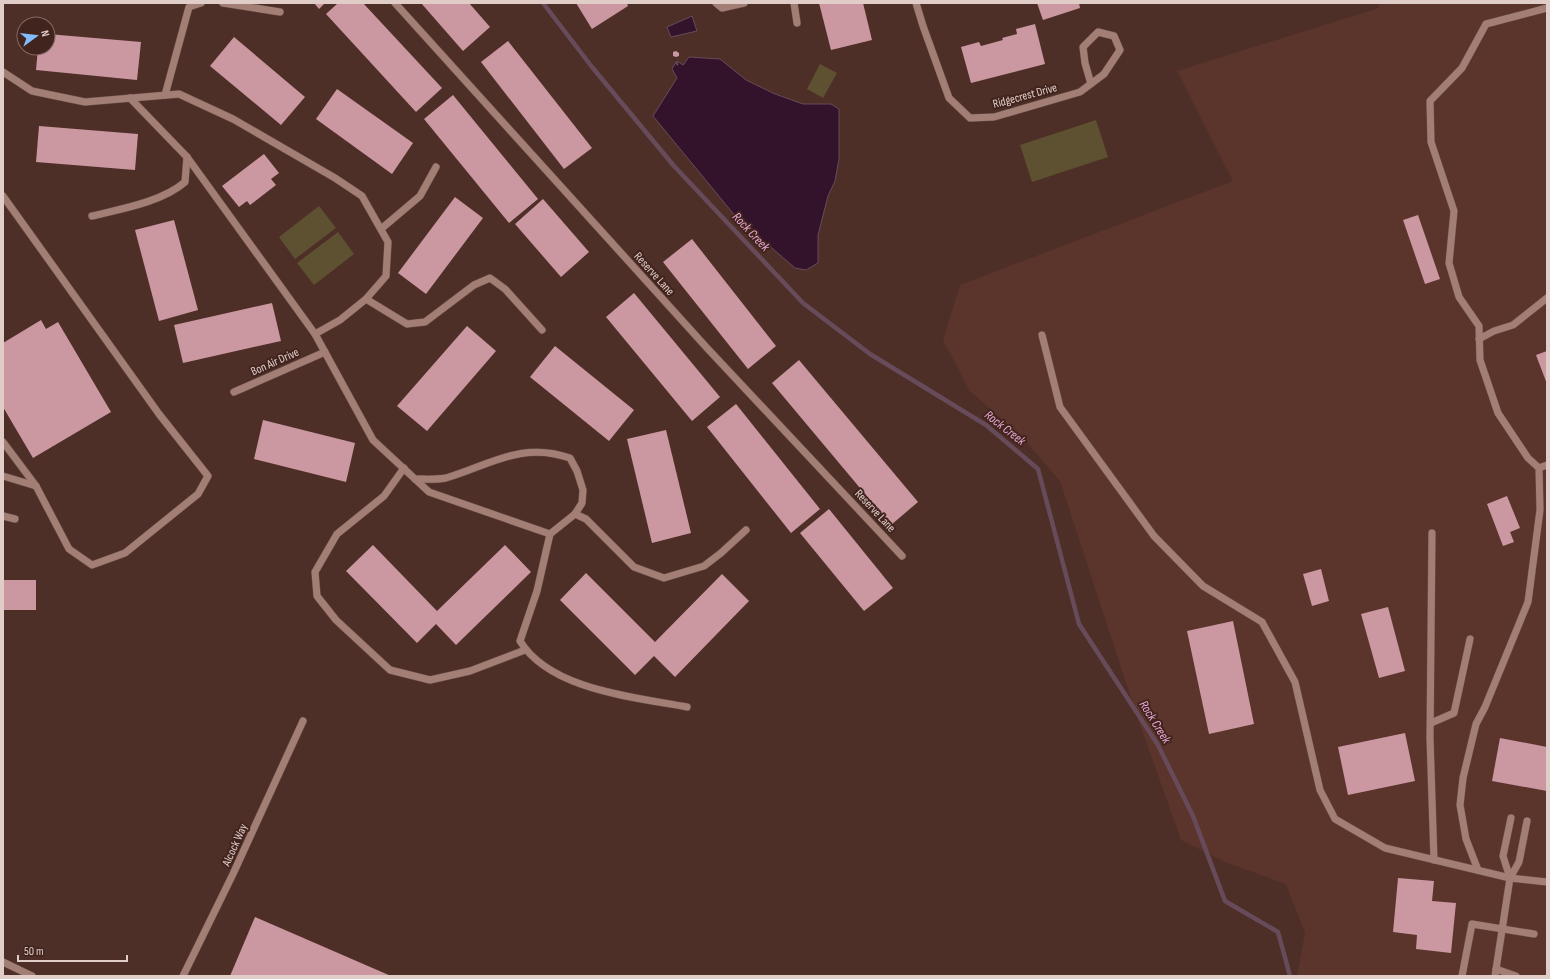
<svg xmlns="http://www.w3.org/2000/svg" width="1550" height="979" viewBox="0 0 1550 979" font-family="'Sofia Sans Condensed',sans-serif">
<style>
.built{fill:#5b342c}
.green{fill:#5d5131}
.water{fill:#33132b;stroke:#674b5a}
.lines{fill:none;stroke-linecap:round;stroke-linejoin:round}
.stream{stroke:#674b5a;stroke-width:4.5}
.building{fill:#cb98a2}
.minor-casing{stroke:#664d47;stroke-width:8}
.minor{stroke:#a27e75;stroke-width:7}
.labels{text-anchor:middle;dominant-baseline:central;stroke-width:4;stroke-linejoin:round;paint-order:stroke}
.street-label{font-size:12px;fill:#e1cdc8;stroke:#42241e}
.water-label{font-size:13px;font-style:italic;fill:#e7a9d5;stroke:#42241e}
</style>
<rect width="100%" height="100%" fill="#4e2f27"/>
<polygon class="built" points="1379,3 1547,3 1547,976 1297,976 1305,933 1286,884 1225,862 1181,840 1137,716 1060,481 1024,439 970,391 943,340 960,285 1233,181 1177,71 1379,8"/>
<g class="green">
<polygon points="820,64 837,73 823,98 807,89"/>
<polygon points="1096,120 1108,157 1032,182 1020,145"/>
<polygon points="319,206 336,228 295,259 279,237"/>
<polygon points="338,232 354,254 314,285 297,263"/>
</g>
<g class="water">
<polygon points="692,16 697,31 671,37 667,27"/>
<polygon points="689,57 720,59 746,80 775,94 803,104 831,104 839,109 839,159 835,181 828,196 818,235 818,263 806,270 795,268 736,217 653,116 677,78 672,69 676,62 677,65 678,65 677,61 683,65"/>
</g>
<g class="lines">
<polyline class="stream" points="543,3 592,67 674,166 803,303 870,354 986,425 1038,469 1079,624 1158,745 1193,816 1225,901 1278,932 1290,976"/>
</g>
<g class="building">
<polygon points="314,3 325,3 319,9"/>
<polygon points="338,3 363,3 442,88 416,112 326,14"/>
<polygon points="421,3 469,3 490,27 463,51"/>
<polygon points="576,3 627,3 628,6 592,29"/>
<polygon points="819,3 863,3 872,40 831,50"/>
<polygon points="1037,3 1079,3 1080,8 1043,20"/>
<polygon points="1035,24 1045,64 971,83 961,47 979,42 981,46 1003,40 1002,38 1017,34 1016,29"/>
<polygon points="48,34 141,42 137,80 36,70 38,48 48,48"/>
<polygon points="234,37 305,97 281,125 210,66"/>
<polygon points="508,41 592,148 564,169 481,62"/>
<polygon points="676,51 679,53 679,56 676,57 673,56 673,52"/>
<polygon points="337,89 413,143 392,174 316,119"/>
<polygon points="453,95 538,199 509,223 424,119"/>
<polygon points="39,126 138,134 135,170 36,162"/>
<polygon points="264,154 279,173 271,179 276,185 250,205 247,201 239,207 222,186"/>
<polygon points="455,197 483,218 426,294 398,273"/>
<polygon points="543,199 589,252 561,277 515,224"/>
<polygon points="1418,215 1440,279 1425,284 1403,220"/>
<polygon points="174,220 198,310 159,321 135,230"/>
<polygon points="692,239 776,346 748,369 663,262"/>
<polygon points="634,293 720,397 692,421 606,317"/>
<polygon points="272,303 281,341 183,363 174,325"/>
<polygon points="41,320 46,329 58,322 111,412 33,458 3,407 3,343"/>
<polygon points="467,326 496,351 427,431 397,406"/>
<polygon points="555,346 634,410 609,441 530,377"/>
<polygon points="1547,351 1547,384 1536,355"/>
<polygon points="799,360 918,502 891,525 772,383"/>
<polygon points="736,404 820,509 791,533 707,427"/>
<polygon points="263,420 355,443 346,482 254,459"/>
<polygon points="666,430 691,533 652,543 627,439"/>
<polygon points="1507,496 1520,528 1510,532 1514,542 1503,546 1487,504"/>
<polygon points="829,509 893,588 864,611 800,533"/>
<polygon points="373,545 437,611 505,545 531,572 456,645 436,624 417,643 346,571"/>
<polygon points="1321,569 1329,601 1312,606 1303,574"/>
<polygon points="586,573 655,642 722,574 749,601 675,677 654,656 635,675 560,600"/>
<rect x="3" y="580" width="33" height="30"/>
<polygon points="1388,607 1405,671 1379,678 1361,614"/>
<polygon points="1233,621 1254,724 1209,734 1187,631"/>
<polygon points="1405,733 1415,781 1348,795 1338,747"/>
<polygon points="1500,738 1547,747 1547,791 1492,781"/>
<polygon points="1398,878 1434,881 1432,901 1456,903 1451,953 1416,949 1417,935 1393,932"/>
<polygon points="255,917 391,976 230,976"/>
</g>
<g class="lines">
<g class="minor-casing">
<g id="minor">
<polyline points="223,3 280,12"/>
<polyline points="395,3 707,348 902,556"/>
<polyline points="716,3 722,8 744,3"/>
<polyline points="794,3 797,23"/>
<polyline points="916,3 923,26 949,98 970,118 994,117 1080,92 1104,74 1120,50 1114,36 1098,32 1083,47 1085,63 1091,84"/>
<polyline points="3,72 32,91 85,102 179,94 233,119 335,178 362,196 388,242 386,276 366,299 340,320 315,334"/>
<polyline points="165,95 189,7 201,3"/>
<polyline points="130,98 187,157 315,334 373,440 429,492 550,534"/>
<polyline points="3,196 159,414 208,476 198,494 125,553 92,565 69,549 36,486 3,442"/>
<path d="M92,216C121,209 162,202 185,182L187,157"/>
<polyline points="381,229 420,196 436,167"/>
<polyline points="366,299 407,324 425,322 474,285 490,278 505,289 542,330"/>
<polyline points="1042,335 1060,407 1154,536 1203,586 1262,622 1295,682 1320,790 1335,819 1385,848 1510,878 1547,882"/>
<polyline points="1479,339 1494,331 1513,325 1547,298"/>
<polyline points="234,392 325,352"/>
<polyline points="404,468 384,496 337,534 315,572 317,596 336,620 390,670 430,680 470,671 525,650"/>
<polyline points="1539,468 1547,465"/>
<polyline points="3,476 36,486"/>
<path d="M415,479C425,479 436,480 446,478C490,465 522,441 570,458L577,471L583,490L582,503L575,514L550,534L537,591L520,641C550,690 634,697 687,707"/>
<polyline points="575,514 586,519 634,567 664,578 704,566 721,553 746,530"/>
<polyline points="3,516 15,519"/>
<polyline points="1432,533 1430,738 1434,860"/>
<polyline points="1431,723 1454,713 1470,639"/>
<polyline points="1478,870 1466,839 1460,805 1463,778 1476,724 1485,707 1528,602 1540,510 1539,468 1528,458 1498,413 1480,360 1479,326 1459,297 1449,263 1454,211 1431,142 1430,101 1462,68 1486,24 1547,8"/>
<polyline points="1510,878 1503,856 1511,818"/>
<polyline points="3,962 32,976"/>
<polyline points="1496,969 1516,976"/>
<polyline points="183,976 233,874 303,721"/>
<polyline points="1462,976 1472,924 1534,934"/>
<polyline points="1495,976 1510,878 1519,862 1527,821"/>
</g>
</g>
<use href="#minor" class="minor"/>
</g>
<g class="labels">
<g class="street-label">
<text transform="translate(1025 96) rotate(-15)">Ridgecrest Drive</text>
<text transform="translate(654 274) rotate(48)">Reserve Lane</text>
<text transform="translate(275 362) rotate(-24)">Bon Air Drive</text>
<text transform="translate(875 511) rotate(47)">Reserve Lane</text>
<text transform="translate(235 845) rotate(-66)">Alcock Way</text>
</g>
<g class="water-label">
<text transform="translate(751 232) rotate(47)">Rock Creek</text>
<text transform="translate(1005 428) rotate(38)">Rock Creek</text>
<text transform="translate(1155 722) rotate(58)">Rock Creek</text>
</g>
</g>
<rect width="1550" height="979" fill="none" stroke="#e1cdc8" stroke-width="8"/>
<g transform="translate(36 36) rotate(75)"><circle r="19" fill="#42241e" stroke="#826862"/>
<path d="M0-3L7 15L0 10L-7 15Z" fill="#84bcfb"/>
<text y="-6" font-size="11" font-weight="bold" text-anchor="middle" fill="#e1cdc8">N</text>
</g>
<path d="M18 955v6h109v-6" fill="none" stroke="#e1cdc8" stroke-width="2"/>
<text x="24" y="955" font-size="12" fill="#e1cdc8" stroke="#42241e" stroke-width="3" paint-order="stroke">50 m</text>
</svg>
